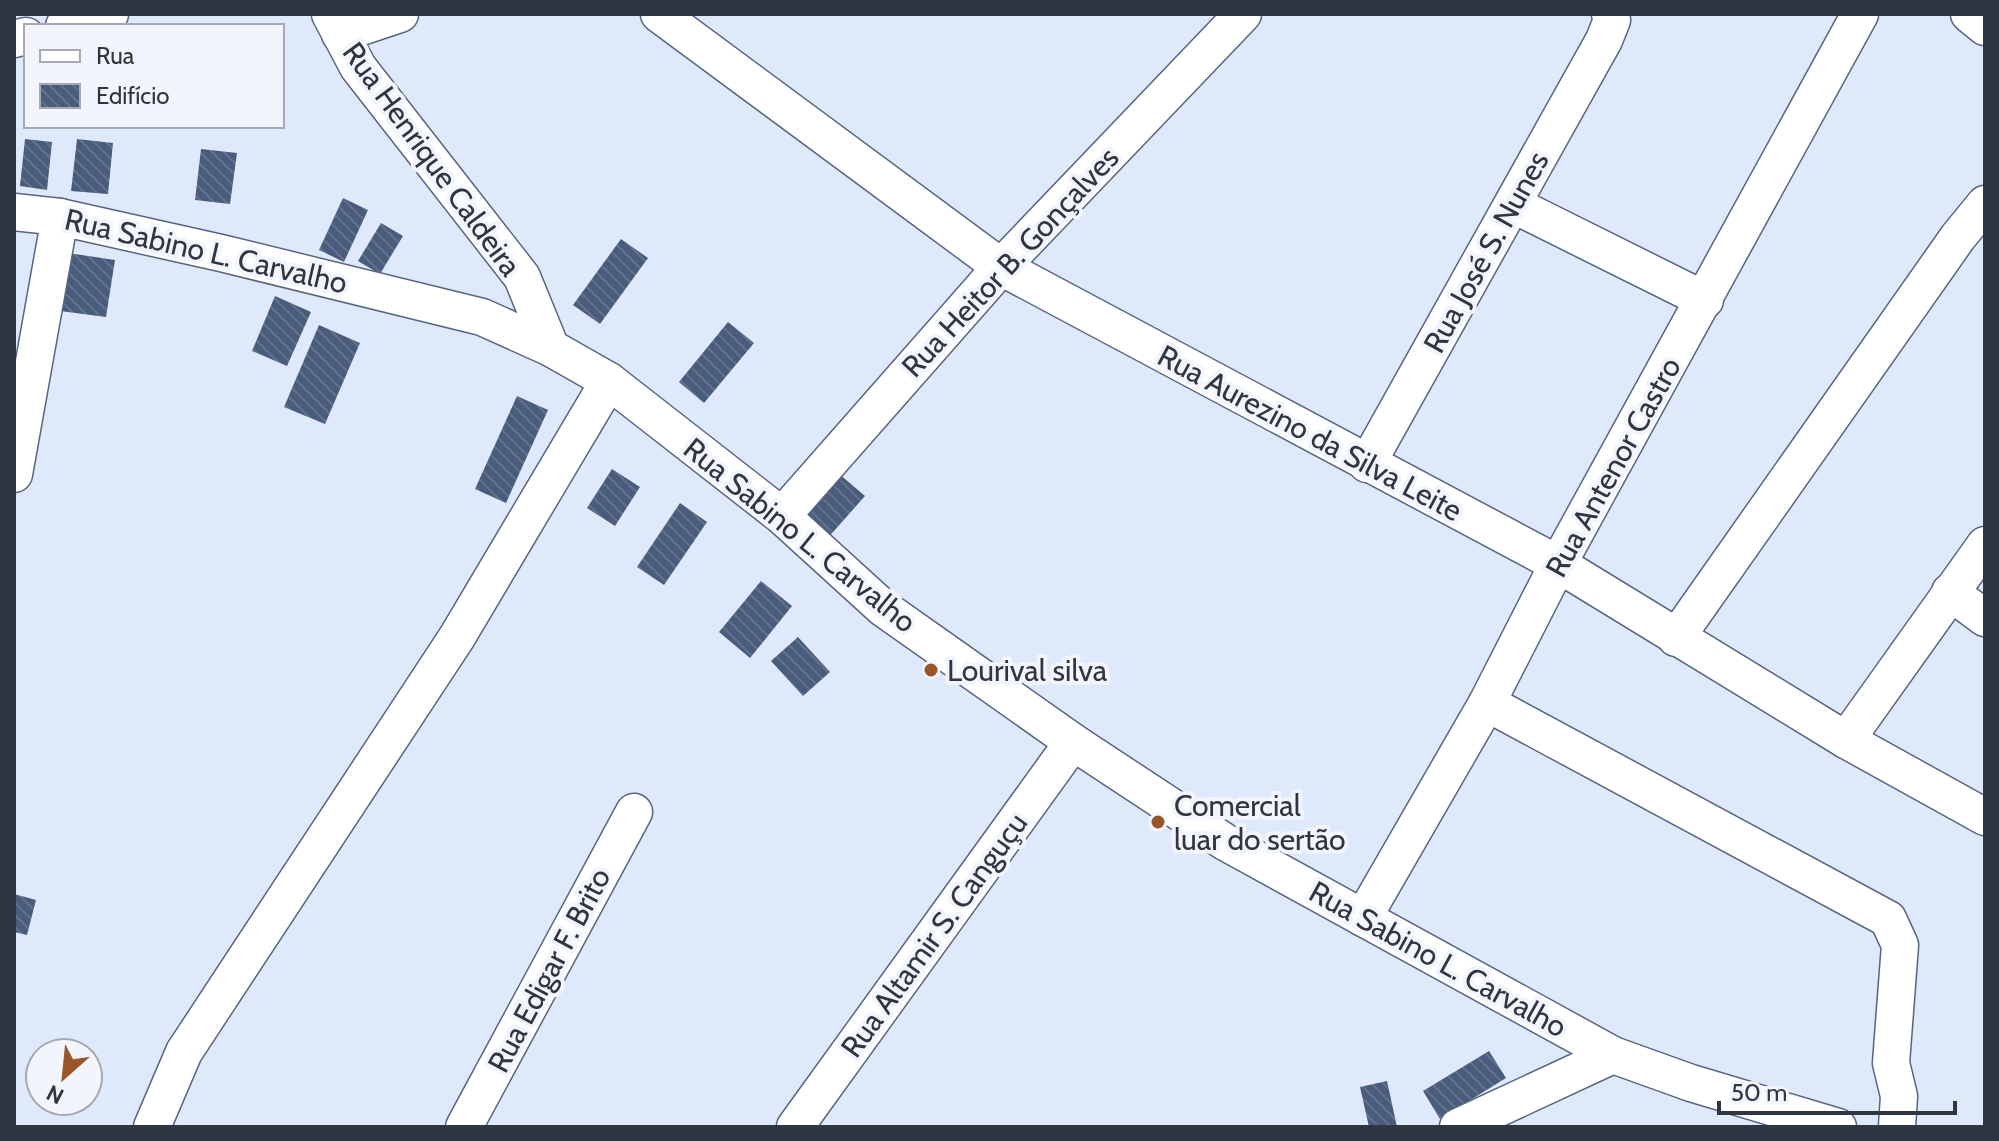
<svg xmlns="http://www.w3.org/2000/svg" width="1999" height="1141" viewBox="0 0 1999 1141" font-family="Cabin,sans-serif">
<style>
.building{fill:url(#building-back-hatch)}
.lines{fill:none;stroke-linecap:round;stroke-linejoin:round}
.minor-casing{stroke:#576680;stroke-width:39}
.minor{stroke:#fff;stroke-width:36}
.poi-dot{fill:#9a5628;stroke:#f2f5fc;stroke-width:3}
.labels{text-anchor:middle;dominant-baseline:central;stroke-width:8;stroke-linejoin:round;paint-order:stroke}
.street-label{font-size:30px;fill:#2f3642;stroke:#f2f5fc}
.poi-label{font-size:30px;fill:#2f3642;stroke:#f2f5fc;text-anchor:start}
</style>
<defs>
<pattern id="building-back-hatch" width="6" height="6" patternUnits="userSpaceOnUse" patternTransform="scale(2)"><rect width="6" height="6" fill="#4a5c7c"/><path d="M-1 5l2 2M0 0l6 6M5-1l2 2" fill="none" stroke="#62718b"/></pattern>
</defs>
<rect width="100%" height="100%" fill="#dee9fb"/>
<g class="building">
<polygon points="25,139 52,142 47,190 20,186"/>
<polygon points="77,139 113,143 108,194 71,191"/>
<polygon points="201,149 237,153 230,204 195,200"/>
<polygon points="343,198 368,210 344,262 319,250"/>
<polygon points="381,223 403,236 380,274 358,261"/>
<polygon points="621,239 648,258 600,324 573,305"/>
<polygon points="68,253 115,260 106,317 60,311"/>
<polygon points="275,296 311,312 287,366 252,351"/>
<polygon points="728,322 754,343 704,403 679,382"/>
<polygon points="319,325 360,343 325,424 284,407"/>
<polygon points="517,396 548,410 506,503 475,489"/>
<polygon points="612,469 640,487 615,526 587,508"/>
<polygon points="838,473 865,496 826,540 799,517"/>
<polygon points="680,503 707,522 664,585 637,567"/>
<polygon points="761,581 792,606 750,658 719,632"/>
<polygon points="798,637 830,672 803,696 771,661"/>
<polygon points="14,894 36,900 27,935 14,932"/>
<polygon points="1489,1051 1506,1078 1440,1119 1423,1091"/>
<polygon points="1387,1081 1397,1127 1369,1127 1360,1087"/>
</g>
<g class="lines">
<g class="minor-casing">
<g id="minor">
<polyline points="330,14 358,67 522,277 551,348"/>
<polyline points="659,14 1001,267 1558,564 1846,740 1985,817"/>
<polyline points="1969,14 1985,27"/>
<polyline points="64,26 110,14"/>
<polyline points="340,34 400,14"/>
<polyline points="14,39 26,36"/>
<polyline points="1514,205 1705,300"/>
<polyline points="14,212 60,217 221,253 482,317 551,348 609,381 782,516 883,608 1073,742 1225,842 1613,1055 1691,1083 1838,1127"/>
<polyline points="1367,464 1604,40 1612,20 1610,14"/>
<polyline points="14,474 60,217"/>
<polyline points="782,516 1001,267 1243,14"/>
<polyline points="1950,592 1985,618"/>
<polyline points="1676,638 1958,237 1985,204"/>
<polyline points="1487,703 1888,919 1900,945 1891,1063 1899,1096 1897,1127"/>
<polyline points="1846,740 1985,545"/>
<polyline points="1363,918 1487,703 1558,564 1860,14"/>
<polyline points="152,1127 184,1052 457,637 609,381"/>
<polyline points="464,1127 634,812"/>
<polyline points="795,1127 1073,742"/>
<polyline points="1458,1127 1613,1055"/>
</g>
</g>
<use href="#minor" class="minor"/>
</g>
<g class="poi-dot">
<circle cx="931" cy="670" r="8"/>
<circle cx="1158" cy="822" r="8"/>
</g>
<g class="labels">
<g class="street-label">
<text transform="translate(432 159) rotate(54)">Rua Henrique Caldeira</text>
<text transform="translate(206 251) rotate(13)">Rua Sabino L. Carvalho</text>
<text transform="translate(1486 252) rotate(-61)">Rua José S. Nunes</text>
<text transform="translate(1010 262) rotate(-47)">Rua Heitor B. Gonçalves</text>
<text transform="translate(1310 433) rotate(28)">Rua Aurezino da Silva Leite</text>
<text transform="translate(1613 467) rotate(-61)">Rua Antenor Castro</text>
<text transform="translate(800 535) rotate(39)">Rua Sabino L. Carvalho</text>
<text transform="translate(934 935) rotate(-54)">Rua Altamir S. Canguçu</text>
<text transform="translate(1438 959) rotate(29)">Rua Sabino L. Carvalho</text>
<text transform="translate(549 970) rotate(-62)">Rua Edigar F. Brito</text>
</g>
<g class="poi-label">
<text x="947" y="670">Lourival silva</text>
<text x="1174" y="805">Comercial<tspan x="1174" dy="34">luar do sertão</tspan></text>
</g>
</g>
<rect width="1999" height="1141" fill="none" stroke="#2f3642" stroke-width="32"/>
<rect x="24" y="24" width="260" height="104" fill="#f2f5fc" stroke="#a4a9b2" stroke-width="2"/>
<rect x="40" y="50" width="40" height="12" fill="#ffffff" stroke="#a4a9b2" stroke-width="2"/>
<text x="96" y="64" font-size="24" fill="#2f3642">Rua</text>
<rect x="40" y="84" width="40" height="24" fill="url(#building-back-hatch)" stroke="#a4a9b2" stroke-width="2"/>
<text x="96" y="104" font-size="24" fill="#2f3642">Edifício</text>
<g transform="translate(64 1077) rotate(207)"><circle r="38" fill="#f2f5fc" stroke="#a4a9b2" stroke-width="2"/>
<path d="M0-6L14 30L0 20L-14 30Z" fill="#9a5628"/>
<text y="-12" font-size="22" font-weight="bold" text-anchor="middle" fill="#2f3642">N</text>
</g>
<path d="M1719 1101v12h236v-12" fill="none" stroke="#2f3642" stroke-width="4"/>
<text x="1731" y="1101" font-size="24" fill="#2f3642" stroke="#f2f5fc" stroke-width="6" paint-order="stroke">50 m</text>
</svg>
